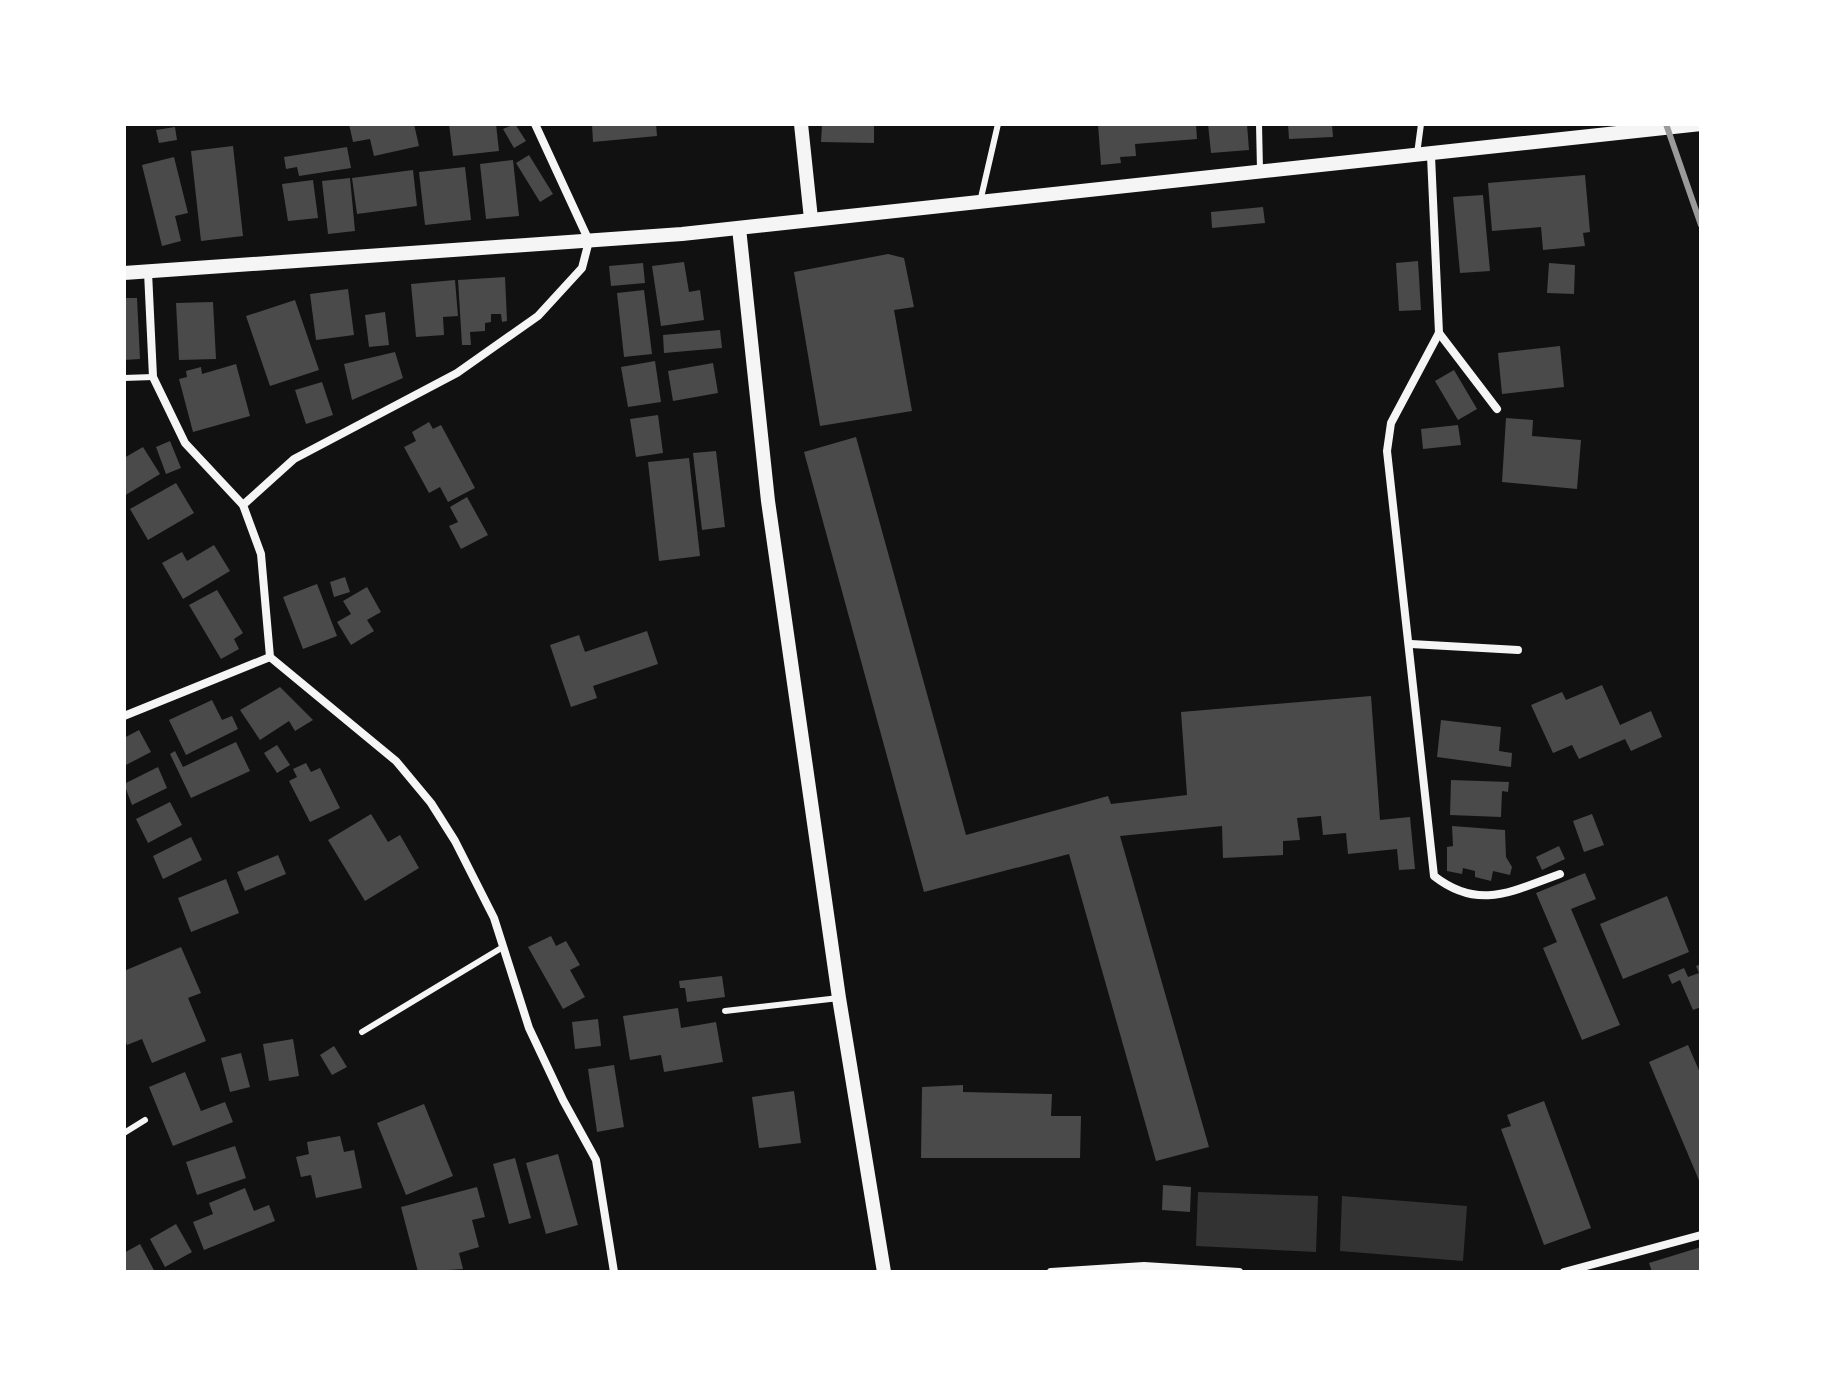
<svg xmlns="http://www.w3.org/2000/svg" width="1825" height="1396" viewBox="0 0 1825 1396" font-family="Rubik,sans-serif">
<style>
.water{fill:#333}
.building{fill:#4a4a4a}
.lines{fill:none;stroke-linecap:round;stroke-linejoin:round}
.service{stroke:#f5f5f5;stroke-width:6}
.minor{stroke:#f5f5f5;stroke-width:8}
.tertiary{stroke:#f5f5f5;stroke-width:14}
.rail{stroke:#9a9a9a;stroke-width:6}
</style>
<rect width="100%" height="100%" fill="#111"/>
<g class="water">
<polygon points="1198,1192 1318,1196 1316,1252 1196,1246"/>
<polygon points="1342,1196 1467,1206 1463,1261 1340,1251"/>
</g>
<g class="building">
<polygon points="349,124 414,124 419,146 374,156 370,139 353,142"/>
<polygon points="449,124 496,124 499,151 453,156"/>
<polygon points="515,124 526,141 514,148 503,129"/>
<polygon points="592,124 656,124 657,136 593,142"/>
<polygon points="822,124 874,124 874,143 821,142"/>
<polygon points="1098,124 1196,124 1197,139 1135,144 1136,156 1120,157 1121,163 1101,165"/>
<polygon points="1208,124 1247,124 1249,150 1211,153"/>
<polygon points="1288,124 1332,124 1333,137 1289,139"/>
<polygon points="175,127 177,140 159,143 156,130"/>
<polygon points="233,146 243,236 201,241 191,151"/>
<polygon points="347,147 351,168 299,176 297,167 286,169 284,157"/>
<polygon points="529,155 553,194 540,202 516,163"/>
<polygon points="174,157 188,213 175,216 181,241 162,246 142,165"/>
<polygon points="513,160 519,216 486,219 480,164"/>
<polygon points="465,167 471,220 425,225 419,172"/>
<polygon points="413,170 417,206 357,214 352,178"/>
<polygon points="1585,175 1590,232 1583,233 1585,246 1543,250 1541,227 1492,231 1488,183"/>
<polygon points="350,178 355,231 328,234 322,181"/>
<polygon points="313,180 318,218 288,221 282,184"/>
<polygon points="1483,195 1490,271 1460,273 1453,197"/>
<polygon points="1263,207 1265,223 1212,228 1211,212"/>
<polygon points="888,254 904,258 914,307 894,310 912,411 820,426 794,272"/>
<polygon points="1418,261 1421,310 1399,311 1396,263"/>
<polygon points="684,262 689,292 700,290 704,320 661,326 652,266"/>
<polygon points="643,263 645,283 611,286 609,266"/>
<polygon points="1549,263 1575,265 1574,294 1547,293"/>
<polygon points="505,277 507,321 502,322 501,314 491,314 491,322 485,323 485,331 470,332 471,345 462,345 458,280"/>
<polygon points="455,280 458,316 443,317 444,335 416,337 411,284"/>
<polygon points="348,289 354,335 316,340 310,294"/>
<polygon points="644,290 652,354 624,357 617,293"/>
<polygon points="124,298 137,298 140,359 124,360"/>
<polygon points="295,300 319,370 270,386 246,316"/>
<polygon points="213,302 216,359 179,360 176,303"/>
<polygon points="385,312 389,345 369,347 365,315"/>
<polygon points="720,330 722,348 664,353 663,335"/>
<polygon points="1560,346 1564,387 1502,394 1498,353"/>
<polygon points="395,352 403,378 352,400 344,364"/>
<polygon points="655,361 661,402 628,407 621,367"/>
<polygon points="713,363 718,393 673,401 668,371"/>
<polygon points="236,364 250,416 193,432 179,379 187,377 186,371 201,367 202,374"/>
<polygon points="1454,370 1477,409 1458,420 1435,381"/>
<polygon points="322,382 333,415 306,424 295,390"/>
<polygon points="658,415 663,453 636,457 630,419"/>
<polygon points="1506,418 1533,420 1532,436 1581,440 1577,489 1502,482"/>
<polygon points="429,422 433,429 441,425 475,488 448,502 440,487 429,493 404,447 416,441 412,432"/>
<polygon points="1458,425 1461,445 1423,449 1421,429"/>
<polygon points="856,437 966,835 1108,796 1111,804 1187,795 1181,712 1371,696 1380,820 1410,817 1415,869 1399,870 1397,849 1348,854 1346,833 1323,835 1321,816 1297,818 1300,840 1283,841 1283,855 1223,858 1222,826 1120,836 1209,1147 1156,1161 1069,854 924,892 804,452"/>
<polygon points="170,441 181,468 166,474 156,447"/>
<polygon points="143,447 160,474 124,496 124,458"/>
<polygon points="716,451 725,527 702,530 693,453"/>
<polygon points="689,458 700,556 659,561 648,462"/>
<polygon points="176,483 194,513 148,540 130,509"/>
<polygon points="467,497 488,535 461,549 449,526 458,522 450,507"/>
<polygon points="214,545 230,571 183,599 162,563 182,552 187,561"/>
<polygon points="345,577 350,592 334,597 330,582"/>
<polygon points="317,584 337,636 303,649 283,597"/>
<polygon points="367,587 381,612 367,620 374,631 351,645 337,622 351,614 343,601"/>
<polygon points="217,590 243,633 234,639 239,649 221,659 189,605"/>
<polygon points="647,631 658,664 593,686 597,698 571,707 550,645 579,635 585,652"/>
<polygon points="1602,685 1620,725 1651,711 1662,737 1631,751 1625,739 1579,759 1572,745 1553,753 1531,705 1562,692 1566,700"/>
<polygon points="280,687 313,720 295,731 289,721 260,740 240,710"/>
<polygon points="212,700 222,720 232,716 238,729 186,755 169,720"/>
<polygon points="1441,720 1501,727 1499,751 1512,753 1511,767 1437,757"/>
<polygon points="139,730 151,752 124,766 124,738"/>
<polygon points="236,742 250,771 191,798 170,754 175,751 183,767"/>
<polygon points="277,745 290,765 277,773 264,753"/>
<polygon points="306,763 311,772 320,768 340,808 310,822 289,781 297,777 293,769"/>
<polygon points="158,767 167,788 132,805 124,784"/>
<polygon points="1451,780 1509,782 1508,792 1502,791 1501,817 1450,815"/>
<polygon points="170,802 182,825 148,843 136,819"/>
<polygon points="371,814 388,842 400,835 419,868 365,901 328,840"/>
<polygon points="1592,814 1604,845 1584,852 1573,821"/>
<polygon points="1452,826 1505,830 1506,857 1512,867 1510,875 1493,871 1491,881 1475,877 1475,871 1463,868 1462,874 1447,871 1447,847 1453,846"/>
<polygon points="191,837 202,860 163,879 153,856"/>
<polygon points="1559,846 1565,859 1542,870 1536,857"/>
<polygon points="278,855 286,874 245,891 237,872"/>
<polygon points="1585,873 1596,899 1571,909 1620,1025 1582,1040 1543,948 1557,942 1536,893"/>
<polygon points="226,879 239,913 191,932 178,898"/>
<polygon points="1667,896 1689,952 1623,979 1600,924"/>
<polygon points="551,936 556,946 566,941 580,965 570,970 585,997 563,1009 528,947"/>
<polygon points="181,947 201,993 188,998 206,1041 152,1063 142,1039 127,1045 124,1037 124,971"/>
<polygon points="1701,964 1701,1007 1693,1010 1680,980 1672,984 1668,975 1684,968 1688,977 1699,973 1696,966"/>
<polygon points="722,976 725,997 687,1002 685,988 680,988 679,981"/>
<polygon points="678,1008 681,1028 716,1022 723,1062 664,1072 661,1055 630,1060 623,1016"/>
<polygon points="598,1019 601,1046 575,1049 572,1022"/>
<polygon points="293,1039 299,1076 269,1081 263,1044"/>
<polygon points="1688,1045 1701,1075 1701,1185 1649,1062"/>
<polygon points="334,1046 347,1067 332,1075 320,1055"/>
<polygon points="241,1053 250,1087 230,1092 221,1058"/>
<polygon points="614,1065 624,1127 597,1132 588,1069"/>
<polygon points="185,1072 201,1111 225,1102 233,1122 173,1146 149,1087"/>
<polygon points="963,1085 963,1092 1052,1094 1051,1116 1081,1116 1080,1158 921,1158 922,1087"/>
<polygon points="794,1091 801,1143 759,1148 752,1097"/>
<polygon points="1544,1101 1591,1228 1544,1245 1501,1129 1511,1126 1507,1115"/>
<polygon points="424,1104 453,1176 406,1195 377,1123"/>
<polygon points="340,1136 344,1152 354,1150 362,1188 316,1198 311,1175 301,1177 296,1157 309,1154 307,1142"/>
<polygon points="235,1146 246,1178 197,1195 186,1162"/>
<polygon points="558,1154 578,1225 546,1234 526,1163"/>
<polygon points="515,1158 531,1218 509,1224 493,1164"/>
<polygon points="1163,1185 1191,1187 1190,1212 1162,1210"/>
<polygon points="477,1187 485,1217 472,1220 479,1247 459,1253 463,1269 418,1272 401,1207"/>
<polygon points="245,1188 254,1211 269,1205 275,1221 204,1250 193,1222 213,1214 209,1203"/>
<polygon points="176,1224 192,1252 165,1267 150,1239"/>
<polygon points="140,1244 155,1272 124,1272 124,1253"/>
<polygon points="1701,1247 1701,1272 1652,1272 1649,1263"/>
</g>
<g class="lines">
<g class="service">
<polyline points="1259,124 1260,170"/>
<polyline points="1417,154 1421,124"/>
<polyline points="980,202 998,124"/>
<polyline points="124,378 153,377"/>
<polyline points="725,1011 839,998"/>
<polyline points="362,1032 503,947"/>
<polyline points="124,1133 145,1120"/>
</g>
<g class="minor">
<path d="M1431,156L1439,333L1391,423L1387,451L1434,876C1479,911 1512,891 1560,874"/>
<polyline points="148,272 153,377 185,443 243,505 261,554 270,657 396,761 431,803 455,841 494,918 529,1028 563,1100 596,1160 614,1272"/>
<polyline points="1439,333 1497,409"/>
<polyline points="243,505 294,459 457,373 538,316 582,268 589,241 535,124"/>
<polyline points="1411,644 1518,650"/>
<polyline points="124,716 270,657"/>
<polyline points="1051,1272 1144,1266 1239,1272"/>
<polyline points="1564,1272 1701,1235"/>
</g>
<g class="tertiary">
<polyline points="801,124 811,219"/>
<polyline points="739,228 768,501 839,998 884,1272"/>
<polyline points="124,273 682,234 1701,124"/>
</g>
<polyline class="rail" points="1666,124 1701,225"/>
</g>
<rect width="1825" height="1396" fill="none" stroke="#ffffff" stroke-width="252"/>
</svg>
